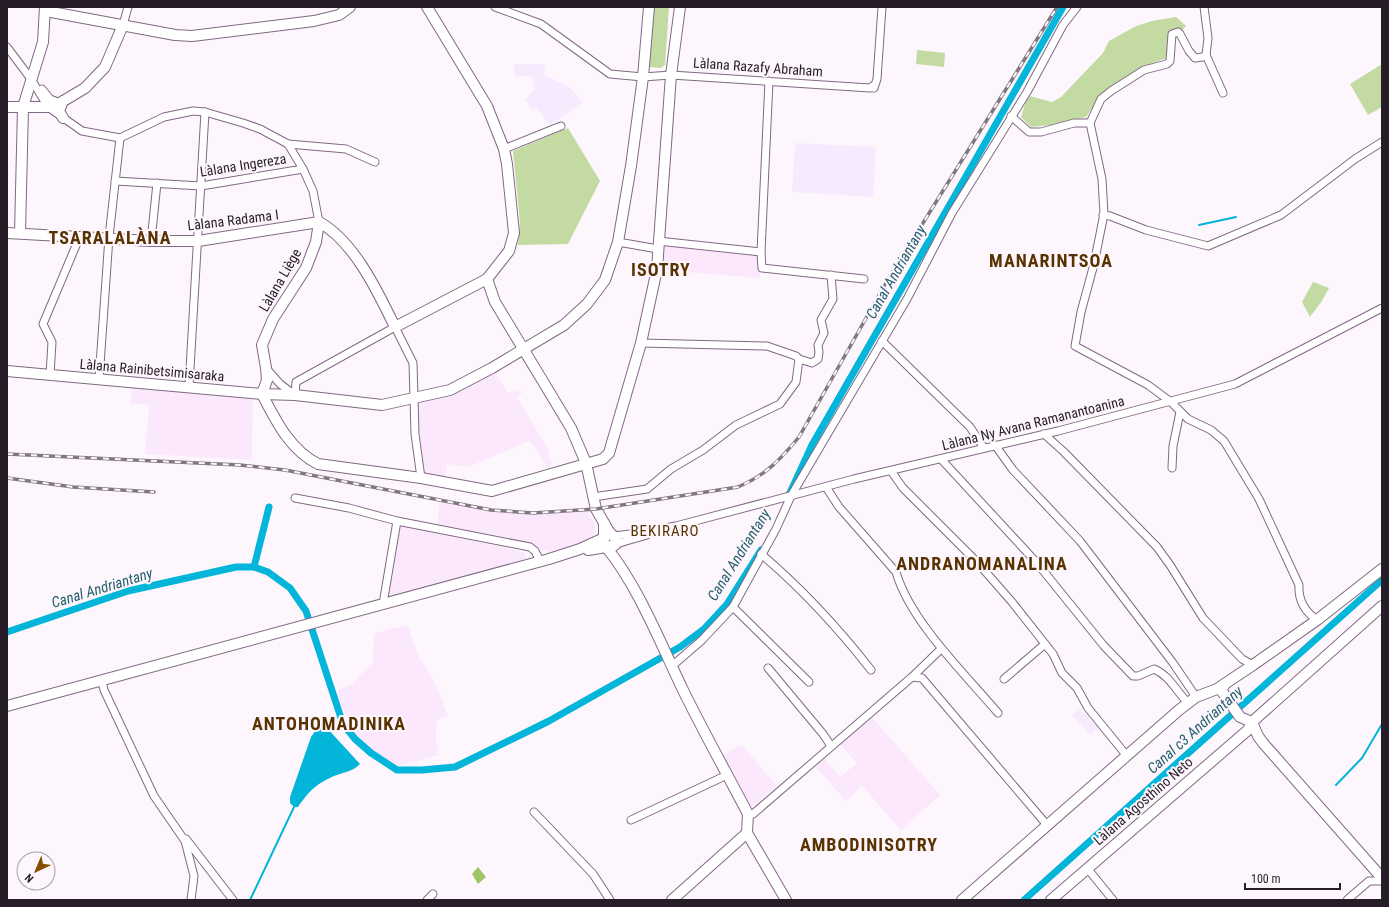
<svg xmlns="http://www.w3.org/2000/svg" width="1389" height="907" viewBox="0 0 1389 907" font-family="'Roboto Condensed',sans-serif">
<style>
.built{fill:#fbe8fd}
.education{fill:#f6eafe}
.green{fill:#c3dba3}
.forest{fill:#a0c566}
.water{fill:#02b5d9}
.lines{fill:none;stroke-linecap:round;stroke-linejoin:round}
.stream{stroke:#02b5d9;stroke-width:2}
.canal{stroke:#02b5d9;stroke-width:7}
.street-casing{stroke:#806983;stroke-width:9}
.secondary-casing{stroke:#806983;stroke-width:12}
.street{stroke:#fff;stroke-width:7}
.secondary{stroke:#fff;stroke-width:10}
.rail-casing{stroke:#807780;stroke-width:3.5}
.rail{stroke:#fdf7fd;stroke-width:2;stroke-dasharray:6;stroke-linecap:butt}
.labels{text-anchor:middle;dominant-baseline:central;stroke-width:4;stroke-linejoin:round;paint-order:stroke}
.street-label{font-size:14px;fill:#271d28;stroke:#fdf7fd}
.water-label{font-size:15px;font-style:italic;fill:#27606f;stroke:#fdf7fd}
.neighbourhood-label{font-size:15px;letter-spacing:1px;fill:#583200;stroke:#fdf7fd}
.district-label{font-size:18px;font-weight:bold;letter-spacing:1px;fill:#583200;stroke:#fdf7fd}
</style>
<rect width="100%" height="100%" fill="#fdf7fd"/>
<g class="built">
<polygon points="660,242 760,253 760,278 659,270"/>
<polygon points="494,372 508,393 515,389 518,392 520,390 522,393 517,397 550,452 548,454 553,464 547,468 534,446 529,441 468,467 447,464 445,478 421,476 415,402"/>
<polygon points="132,386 253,395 252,460 145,454 149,405 131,404"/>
<polygon points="440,501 491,510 533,513 586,510 596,525 593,536 583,545 553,552 437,526"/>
<polygon points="399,525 524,552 527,561 387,599"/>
<polygon points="408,626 419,658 425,665 438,690 448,716 437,720 436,741 439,755 396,766 380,758 370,750 355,734 341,706 337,690 351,685 373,662 374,634 391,628"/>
<polygon points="870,715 940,795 901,830 862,786 846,801 816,767 825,759 840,777 857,763 839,743"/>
<polygon points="742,745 777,786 748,810 720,756"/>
</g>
<g class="education">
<polygon points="514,64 545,64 544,75 569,87 583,102 550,125 536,108 531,109 525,100 535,89 532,76 515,77"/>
<polygon points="795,143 876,147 873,197 792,192"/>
<polygon points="1079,708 1098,728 1090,735 1072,715"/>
</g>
<g class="green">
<polygon points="652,7 669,7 665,65 661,68 650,67 649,64"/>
<path d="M1176,17L1186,26L1182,31L1173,32L1167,58C1130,71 1108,83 1086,117L1050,125L1031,127L1021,117L1026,101L1030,96L1052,102L1061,97L1103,53L1109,41L1136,26L1152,21Z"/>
<polygon points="917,50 945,53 944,67 916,64"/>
<polygon points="1382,64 1382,107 1368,115 1350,84"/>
<polygon points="568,128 600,181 568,244 518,245 520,223 513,151"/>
<polygon points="1313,282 1329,288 1322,301 1310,317 1302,302"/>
</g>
<polygon class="forest" points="478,867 486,877 478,884 472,874"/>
<path class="water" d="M322,725L326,727L360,764C352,772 344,772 334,776C316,784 309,791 298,807H294L290,803V797L311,737L318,727Z"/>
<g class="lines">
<g class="stream">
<polyline points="1199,225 1236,217"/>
<polyline points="1336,785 1362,758 1382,724"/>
<polyline points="250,900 294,807"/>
</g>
<g class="canal">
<polyline points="789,495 812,445 1063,7"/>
<polyline points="254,567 269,507"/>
<polyline points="7,632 128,591 236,567 254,567 268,572 290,588 306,611 343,724 355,739 371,753 397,770 422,770 455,767 549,721 680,647 704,629 727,604 761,550"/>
<polyline points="1024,900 1382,580"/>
</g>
<g class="street-casing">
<g id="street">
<polyline points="495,7 541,24 610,74 643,77 671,75 870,88 873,86 874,88 877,79 882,7"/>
<polyline points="1204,7 1208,38 1206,55 1223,93"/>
<polyline points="123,25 128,7"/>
<polyline points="7,47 31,79 48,107 82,131 120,138 164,117 193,111 205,112 243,123 260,129 288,144 303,169 313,191 319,222"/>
<polyline points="769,81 761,252 762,268 864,279"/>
<polyline points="42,89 50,99 60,103"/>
<polyline points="1011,116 1029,132 1041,132 1074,123 1090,123"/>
<path d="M1090,123L1102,179L1104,214L1094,264L1081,312L1075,346L1148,385L1171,402L1188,419L1211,430L1224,441L1259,499L1299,585C1298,600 1304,611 1317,620"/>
<polyline points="1090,123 1101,99 1111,91 1144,70 1167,64 1170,61 1172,34 1178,32 1180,34 1189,51 1195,58 1203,57 1206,55"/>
<polyline points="288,144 346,149 375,162"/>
<polyline points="504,149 561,126"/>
<polyline points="115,181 201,186 303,169"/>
<polyline points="1103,215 1110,216 1146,230 1208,246 1281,215 1355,159 1382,142"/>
<polyline points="151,241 157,183"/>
<polyline points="658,241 761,252"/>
<polyline points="618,242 658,249"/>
<polyline points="882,341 970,427 984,448"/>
<polyline points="799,359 812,363 818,359 819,352 818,345 824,333 821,320 833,299 831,275"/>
<polyline points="266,368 280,384 295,395 296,382 395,327 413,363 415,434 421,478"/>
<polyline points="50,375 52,342 43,324 80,236"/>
<polyline points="99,379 109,237 120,138"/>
<polyline points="189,386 205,112"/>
<polyline points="1044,434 1064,452 1157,547 1170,565 1203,618 1242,659 1253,665"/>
<polyline points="995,445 1013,470 1080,541 1173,663 1196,697"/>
<path d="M941,459L1037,563L1104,646L1133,676H1138L1154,669C1169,675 1177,692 1188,703"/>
<polyline points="1172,468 1173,446 1180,412"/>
<polyline points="891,471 903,488 977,562 1012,602 1053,654 1062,673 1077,688 1088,708 1127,756"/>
<path d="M826,487L839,507L896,572C910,621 965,674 998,713"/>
<polyline points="593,497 647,489 671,469 703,450 736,425 780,404 796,382 799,359 796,356 767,346 641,343"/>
<polyline points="295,498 349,508 397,521"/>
<polyline points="614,536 638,533 676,526 854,479 1058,431 1235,384 1382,308"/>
<polyline points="616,544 647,535"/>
<path d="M761,554C801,588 839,629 871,670"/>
<polyline points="383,604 397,521 530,547 535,551 540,561"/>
<polyline points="733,607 809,682"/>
<polyline points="672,666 702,640 733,607 776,529 791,496 907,299 952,213 1027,92 1063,25 1077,7"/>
<polyline points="768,668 823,734 831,746"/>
<polyline points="912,677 941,649"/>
<polyline points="1004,679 1045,644"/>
<polyline points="102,681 104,690 154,796 185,841 194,876 191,900"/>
<polyline points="534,812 593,874 610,900"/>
<polyline points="748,814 753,814 912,677 922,678 1047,825"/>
<polyline points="631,820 727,775"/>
<polyline points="186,839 233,900"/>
<polyline points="1087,868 1113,900"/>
<polyline points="427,900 433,894"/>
<polyline points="1347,900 1369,881 1380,881"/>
</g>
</g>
<g class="secondary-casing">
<g id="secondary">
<polyline points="46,11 175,35 192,36 314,21 339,15 350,7"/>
<polyline points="63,101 59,111 63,118"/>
<polyline points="7,107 48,107 60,103 85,88 105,67 123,25"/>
<path d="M319,222L316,242L306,268L273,319L262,345L266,368L267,380L262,394C276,421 290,450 318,464L421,478L492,491L603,459L609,453L641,343L657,269L671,75L680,7"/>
<path d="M319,222C354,241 378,292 395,327L487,279L509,251L514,233L507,164L504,149L487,106L427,7"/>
<polyline points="7,233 151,241 198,241 319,222"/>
<polyline points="20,233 23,107 43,42 45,7"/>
<path d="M487,279L495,302L571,428L586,463L596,509L608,530L616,540V544L612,547L605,545L603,539C605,535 609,533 614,536"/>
<polyline points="7,371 262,394 295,395 382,405 450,390 492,368 564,325 587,304 605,280 618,242 631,166 643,77 649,7"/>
<path d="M588,550L606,547C637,584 661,644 682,688C703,731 726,772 748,814L747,833L786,900"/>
<polyline points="1225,684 1221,690 1240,717 1252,722 1258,736 1263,743 1382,878"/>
<polyline points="7,706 549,559 580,549 604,538 604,523"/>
<polyline points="672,900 747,833"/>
<polyline points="962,900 1179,710 1196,697 1217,689 1253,665 1317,620 1382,569"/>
<polyline points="1051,900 1248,730 1252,722 1382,606"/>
</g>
</g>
<use href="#street" class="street"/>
<use href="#secondary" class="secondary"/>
<g class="rail-casing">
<g id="rail">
<path d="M7,454L240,465L285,470L491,510L533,513L596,509L738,487C766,475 780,460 799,437L887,281L1057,7"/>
<polyline points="7,478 73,487 154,492"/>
</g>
</g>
<use href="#rail" class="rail"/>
</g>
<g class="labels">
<g class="street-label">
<text transform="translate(758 67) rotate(4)">Làlana Razafy Abraham</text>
<text transform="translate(243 165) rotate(-9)">Làlana Ingereza</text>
<text transform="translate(233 220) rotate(-7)">Làlana Radama I</text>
<text transform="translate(280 280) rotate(-60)">Làlana Liège</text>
<text transform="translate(152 370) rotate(5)">Làlana Rainibetsimisaraka</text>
<text transform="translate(1033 423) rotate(-14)">Làlana Ny Avana Ramanantoanina</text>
<text transform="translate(1143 801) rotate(-41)">Làlana Agosthino Neto</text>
</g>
<g class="water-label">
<text transform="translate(896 272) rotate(-60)">Canal Andriantany</text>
<text transform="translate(739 555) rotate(-58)">Canal Andriantany</text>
<text transform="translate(102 588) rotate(-17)">Canal Andriantany</text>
<text transform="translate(1195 730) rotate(-42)">Canal c3 Andriantany</text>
</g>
<g class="neighbourhood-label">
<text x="665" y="531">BEKIRARO</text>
</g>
<g class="district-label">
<text x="110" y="237">TSARALALÀNA</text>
<text x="1051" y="260">MANARINTSOA</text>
<text x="661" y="269">ISOTRY</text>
<text x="982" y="563">ANDRANOMANALINA</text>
<text x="329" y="723">ANTOHOMADINIKA</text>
<text x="869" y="844">AMBODINISOTRY</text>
</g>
</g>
<rect width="1389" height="907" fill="none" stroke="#271d28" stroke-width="16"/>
<g transform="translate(36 871) rotate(224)"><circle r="19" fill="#fdf7fd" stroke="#a7a0a8"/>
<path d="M0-3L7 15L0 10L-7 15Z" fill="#854e00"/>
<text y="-6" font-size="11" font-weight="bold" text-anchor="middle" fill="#271d28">N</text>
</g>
<path d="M1245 883v6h95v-6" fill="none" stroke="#271d28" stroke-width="2"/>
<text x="1251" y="883" font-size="12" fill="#271d28" stroke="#fdf7fd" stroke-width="3" paint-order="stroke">100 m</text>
</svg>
